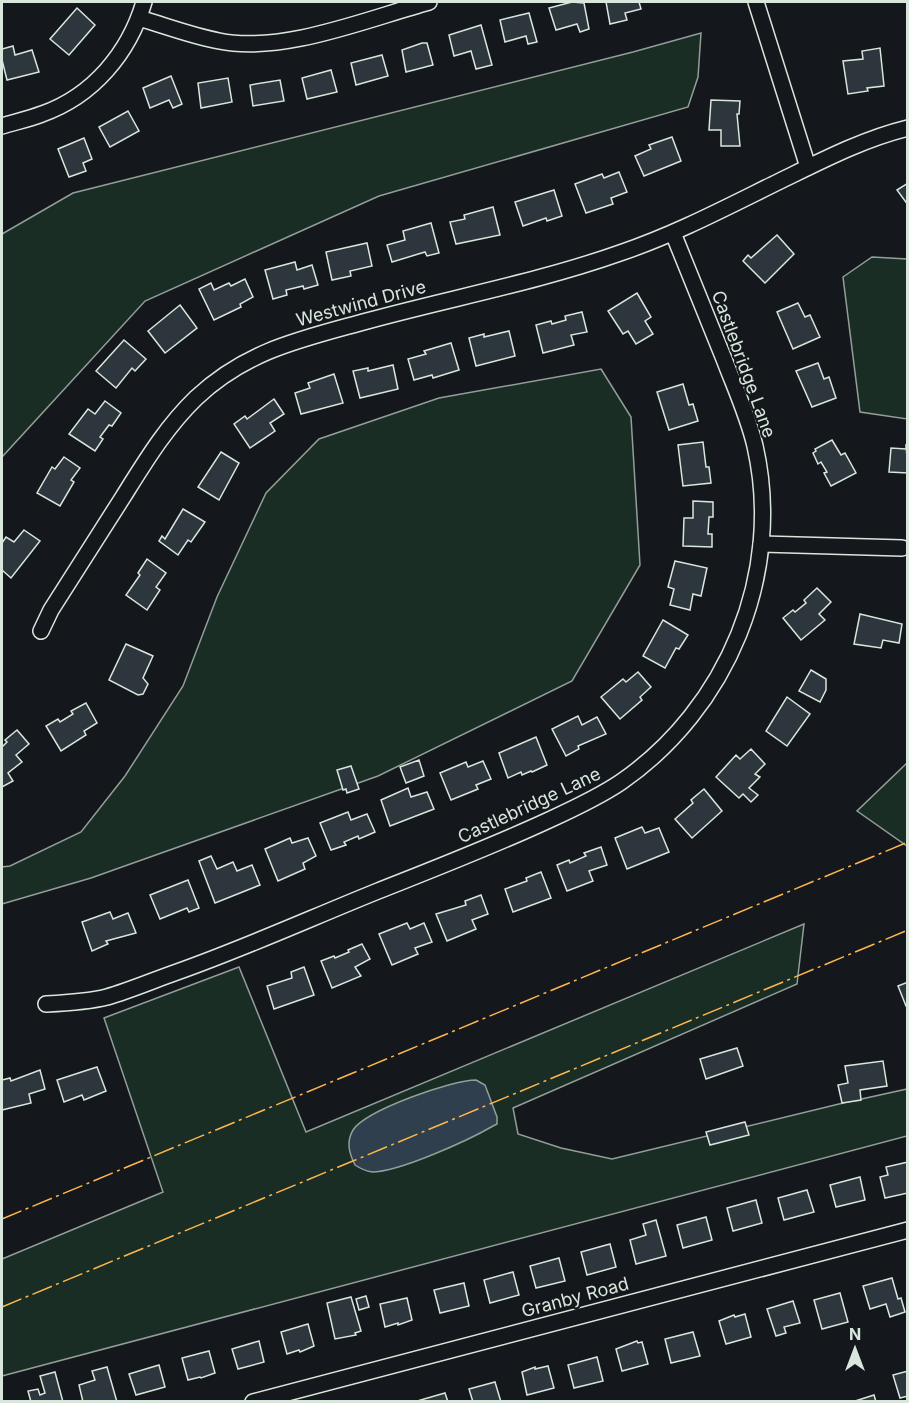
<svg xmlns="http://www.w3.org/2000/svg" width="909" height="1403" viewBox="0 0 909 1403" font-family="Inter,sans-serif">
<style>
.green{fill:#1a2d24;stroke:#939e99;stroke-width:1.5}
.water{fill:#2f3f4d;stroke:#939e99;stroke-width:1.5}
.building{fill:#2c363c;stroke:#d8e6dc;stroke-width:1.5}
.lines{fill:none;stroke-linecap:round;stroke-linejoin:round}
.minor-casing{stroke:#d8e6dc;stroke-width:18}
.minor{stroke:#14181c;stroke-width:15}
.power{stroke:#ffb74d;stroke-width:1.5;stroke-dasharray:21 4.5 3 4.5;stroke-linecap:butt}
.labels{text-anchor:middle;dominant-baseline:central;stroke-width:4.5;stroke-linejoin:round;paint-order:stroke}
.street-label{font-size:18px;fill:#d8e6dc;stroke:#14181c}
</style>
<rect width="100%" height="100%" fill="#14181c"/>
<g class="green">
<polygon points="701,33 698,77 688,107 379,196 145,301 2,457 2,234 73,193 633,52"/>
<polygon points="872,257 907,259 907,419 860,412 843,277"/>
<polygon points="601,369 631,417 640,565 572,681 378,776 91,878 2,904 2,867 10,866 81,832 125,776 183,686 217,597 266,493 319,439 439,398"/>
<polygon points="907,763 907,846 857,811"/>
<polygon points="804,924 797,984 513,1108 518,1134 561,1148 612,1159 839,1104 907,1089 907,1136 2,1376 2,1259 163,1192 104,1018 239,967 306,1132"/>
</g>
<path class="water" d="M476,1080L485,1085L497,1117V1124L493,1126C469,1140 399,1172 372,1172C365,1171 361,1169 355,1165C349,1153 346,1142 353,1130C366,1110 452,1080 476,1080Z"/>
<g class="building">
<polygon points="572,2 584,3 589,29 580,32 577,24 556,30 549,8"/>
<polygon points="606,2 639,2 641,9 625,13 627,20 610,24"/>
<polygon points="77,8 95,25 69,55 50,39"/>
<polygon points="529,13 537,42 528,44 526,36 505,42 500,20"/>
<polygon points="481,25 492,65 476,69 471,51 454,56 449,35"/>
<polygon points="422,43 427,43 433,65 406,72 402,50"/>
<polygon points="13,46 15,55 32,50 39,72 7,80 2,60 2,49"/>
<polygon points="880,48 884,86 867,88 868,91 848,94 843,61 863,59 862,51"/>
<polygon points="382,55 388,76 356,85 351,63"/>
<polygon points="331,70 337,92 307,99 302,78"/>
<polygon points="171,76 182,104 173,108 169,100 150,108 143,88"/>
<polygon points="228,78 232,102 201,108 198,83"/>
<polygon points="280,80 284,101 253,106 250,85"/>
<polygon points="711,100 740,101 739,114 737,114 740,146 721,146 721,130 709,130"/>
<polygon points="128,111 139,131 110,147 99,127"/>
<polygon points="672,137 681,161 644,176 635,156 651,149 649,145"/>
<polygon points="84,138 92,159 83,163 86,171 69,177 58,149"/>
<polygon points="619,172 627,192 611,198 613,204 586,213 575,184 602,174 604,178"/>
<polygon points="908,183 908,205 897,190"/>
<polygon points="554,190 562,216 547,221 546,218 523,226 515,202"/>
<polygon points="493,207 500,235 456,244 450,222 465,219 464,215"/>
<polygon points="431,223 439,253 427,256 425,252 392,262 387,245 405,240 403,231"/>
<polygon points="777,235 794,254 765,283 743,261 748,255 751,258"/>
<polygon points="367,243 372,266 350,271 351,276 332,280 326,252"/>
<polygon points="295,262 297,270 312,265 318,285 304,289 303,286 286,290 287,295 273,299 265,270"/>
<polygon points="245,279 253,297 240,304 241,307 214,320 199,289 211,283 214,290 229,283 231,286"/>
<polygon points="637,293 651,317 645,321 653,334 636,344 628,331 623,334 608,311"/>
<polygon points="798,303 805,317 810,315 820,337 793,349 777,312"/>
<polygon points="180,305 197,328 165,353 148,331"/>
<polygon points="582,312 587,332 571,335 574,345 543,353 536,325 551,321 552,324 566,320 565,316"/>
<polygon points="509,331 515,356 476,366 469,338 484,334 484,337"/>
<polygon points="124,340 146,359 135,371 132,368 116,388 96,371"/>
<polygon points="451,343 459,370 433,378 432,375 414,380 408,359 426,354 424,351"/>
<polygon points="818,363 824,379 829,377 836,398 812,407 796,371"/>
<polygon points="393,365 398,389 360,398 353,371 368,368 368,371"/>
<polygon points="334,374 343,403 301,414 295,393 310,388 308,383"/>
<polygon points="683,384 689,405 693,404 698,421 669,430 657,392"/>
<polygon points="274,399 284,414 270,423 275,431 250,448 234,424 245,416 247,419"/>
<polygon points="105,401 121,413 112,426 109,425 100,437 103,439 95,451 69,434 88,409 95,414"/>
<polygon points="832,440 841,455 845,453 856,473 831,486 824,473 827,472 821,462 818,464 813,453 816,451 815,449"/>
<polygon points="703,442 706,467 709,467 711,483 683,486 678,445"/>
<polygon points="906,444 908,473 889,472 891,448 906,449"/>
<polygon points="221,452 239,463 219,500 198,487"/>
<polygon points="64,457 80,468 71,480 74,482 60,506 37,493 52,467 55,469"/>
<polygon points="693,501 713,502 713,517 709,517 708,534 712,534 712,547 683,546 684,518 693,518"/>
<polygon points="183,509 205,522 191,542 188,540 178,555 159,541 162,536 165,539"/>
<polygon points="24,530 40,541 11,578 2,570 2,543 6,537 14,542"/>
<polygon points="147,559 166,573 156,587 160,590 147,610 126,595 140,575 138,573"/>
<polygon points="675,561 707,568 701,596 693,594 690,610 670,605 674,589 668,587"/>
<polygon points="817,588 831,602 819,614 825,620 801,640 783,618 793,610 795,612 806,603 804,600"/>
<polygon points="860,614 902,624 899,643 883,640 881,648 854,644"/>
<polygon points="663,620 688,635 679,649 676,648 665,668 643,656"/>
<polygon points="126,644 153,656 143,678 148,684 143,694 138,695 109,680"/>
<polygon points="811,670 826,679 826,690 820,702 799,691"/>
<polygon points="638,672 651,687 640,697 642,700 620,719 601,697 623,679 626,682"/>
<polygon points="787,697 810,714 787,746 766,731"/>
<polygon points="86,703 97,723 84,731 86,735 61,751 46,726 58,719 60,722 73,714 71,711"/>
<polygon points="578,716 582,725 597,717 606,734 578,746 579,749 566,756 552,729"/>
<polygon points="17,730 29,744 16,755 22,762 8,773 13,781 2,787 2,747 7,742 5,740"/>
<polygon points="536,737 547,765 532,772 531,771 522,775 521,772 508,778 499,753"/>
<polygon points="751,749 765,764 755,774 760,777 749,788 758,795 751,802 743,794 739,798 716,777 736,755 740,759"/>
<polygon points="419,760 424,776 406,783 400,767"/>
<polygon points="483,761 491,779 476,785 478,789 451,800 440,773 466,762 468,767"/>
<polygon points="351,766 359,789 347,793 346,789 343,790 337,770"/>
<polygon points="408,788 411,797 427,792 434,809 390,826 381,800"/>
<polygon points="704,789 722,811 692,838 675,819 693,803 691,800"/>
<polygon points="348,812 351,820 367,814 375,832 359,839 358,836 344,842 346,845 331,850 320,823"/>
<polygon points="642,827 645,833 659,828 669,852 627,869 615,838"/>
<polygon points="290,838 292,843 308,838 316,856 303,863 305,869 278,881 265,849"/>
<polygon points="601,847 607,865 589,871 593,881 567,891 557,865 569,860 570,863 586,856 584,853"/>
<polygon points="211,856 217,869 233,862 237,871 252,865 260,885 215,903 199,861"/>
<polygon points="541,872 551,898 513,912 505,889 527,881 526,878"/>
<polygon points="188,880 199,908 189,912 187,908 160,919 150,895"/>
<polygon points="481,895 488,914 472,920 476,929 447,941 436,914 466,905 465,901"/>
<polygon points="110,912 113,919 128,913 136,933 106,941 108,944 92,951 82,922"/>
<polygon points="407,923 410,929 424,923 432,942 415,948 418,954 392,965 379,934"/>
<polygon points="362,944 370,959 355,967 361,976 332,988 321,961 334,956 335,958 349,952 348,950"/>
<polygon points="304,967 314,995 274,1009 267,986 292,978 291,972"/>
<polygon points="908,982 908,1005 906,1006 898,986"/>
<polygon points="737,1048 743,1066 706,1079 700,1059"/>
<polygon points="883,1061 887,1086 860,1090 861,1100 842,1103 838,1085 848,1083 845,1066"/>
<polygon points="97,1067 106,1091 84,1100 82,1095 64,1102 57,1080"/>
<polygon points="40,1070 45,1089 29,1094 31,1103 2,1110 2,1080 10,1078 11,1081"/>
<polygon points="745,1122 749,1135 710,1145 706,1132"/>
<polygon points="908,1162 908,1193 885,1198 880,1177 888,1175 886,1167"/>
<polygon points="860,1177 865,1200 836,1207 830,1185"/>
<polygon points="807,1190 814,1212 784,1220 778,1198"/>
<polygon points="756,1200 762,1223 733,1231 727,1208"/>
<polygon points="706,1217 712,1240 683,1248 677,1225"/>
<polygon points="656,1220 666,1256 636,1264 630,1240 646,1235 643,1224"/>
<polygon points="610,1244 616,1267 587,1275 581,1252"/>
<polygon points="559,1258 565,1281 536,1288 530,1266"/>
<polygon points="513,1272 519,1295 490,1303 484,1280"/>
<polygon points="892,1278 898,1299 901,1298 905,1312 890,1317 886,1304 870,1309 863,1286"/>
<polygon points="464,1283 469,1306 440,1313 434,1290"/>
<polygon points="840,1293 848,1322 822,1329 814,1300"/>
<polygon points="366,1296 369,1307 359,1310 356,1299"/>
<polygon points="351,1297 361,1331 355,1333 356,1335 335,1339 327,1303"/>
<polygon points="407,1298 412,1320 398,1325 398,1323 385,1327 380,1304"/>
<polygon points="793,1301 800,1323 784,1327 786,1333 776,1336 767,1309"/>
<polygon points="745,1314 751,1337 726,1344 719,1321 734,1315 735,1317"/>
<polygon points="308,1324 314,1346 300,1352 299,1350 287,1354 281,1332"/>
<polygon points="693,1332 700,1356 671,1363 665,1339"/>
<polygon points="259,1341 264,1362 238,1369 232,1349"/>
<polygon points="637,1341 638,1343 642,1342 648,1364 622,1371 616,1349"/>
<polygon points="209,1351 215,1373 201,1378 200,1377 188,1380 182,1358"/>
<polygon points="597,1357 603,1381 574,1388 568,1365"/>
<polygon points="159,1365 165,1387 136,1395 129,1374"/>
<polygon points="548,1366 554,1388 527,1395 522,1372 535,1367 535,1369"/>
<polygon points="107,1367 117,1402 83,1402 79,1385 95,1380 92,1371"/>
<polygon points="908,1371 908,1396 900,1398 893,1375"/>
<polygon points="55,1372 63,1402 31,1402 28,1391 38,1389 40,1395 45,1393 40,1376"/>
<polygon points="495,1382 501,1402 473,1402 469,1389"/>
<polygon points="445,1393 448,1402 417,1402 417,1401"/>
<polygon points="874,1395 876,1402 852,1402"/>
</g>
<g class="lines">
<g class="minor-casing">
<g id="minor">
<polyline points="756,2 808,167"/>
<path d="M139,18C166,26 192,36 219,41C283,54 367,19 429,2"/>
<path d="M2,126C15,122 29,119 42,114C93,96 129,53 144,2"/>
<polyline points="761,544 902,548"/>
<path d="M41,631L51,610C75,572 99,535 123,497C145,462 166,427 196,398C247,350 302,339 367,321C451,298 538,282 620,253C676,234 727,207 780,181C821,161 863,139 908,128"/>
<path d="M46,1004C66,1003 87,1002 107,997C131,990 154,980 177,972C245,948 311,918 378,891C436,868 493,846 549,820C573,809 599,797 621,782C727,709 784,574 755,446C748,416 735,388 724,359C707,317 690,275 673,233"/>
<polyline points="253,1402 908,1230"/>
</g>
</g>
<use href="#minor" class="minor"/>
<g class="power">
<polyline points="2,1219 908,842"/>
<polyline points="2,1307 908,930"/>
</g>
</g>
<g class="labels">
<g class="street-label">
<text transform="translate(361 303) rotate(-15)">Westwind Drive</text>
<text transform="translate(744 364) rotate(70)">Castlebridge Lane</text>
<text transform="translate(529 805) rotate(-25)">Castlebridge Lane</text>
<text transform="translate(575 1297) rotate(-15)">Granby Road</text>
</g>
</g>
<rect width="909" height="1403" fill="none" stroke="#d8e6dc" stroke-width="6"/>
<g transform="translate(855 1349)" stroke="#14181c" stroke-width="4.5" paint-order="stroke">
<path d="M0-4.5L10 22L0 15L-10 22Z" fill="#d8e6dc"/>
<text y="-9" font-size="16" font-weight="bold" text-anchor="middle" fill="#d8e6dc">N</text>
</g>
</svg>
